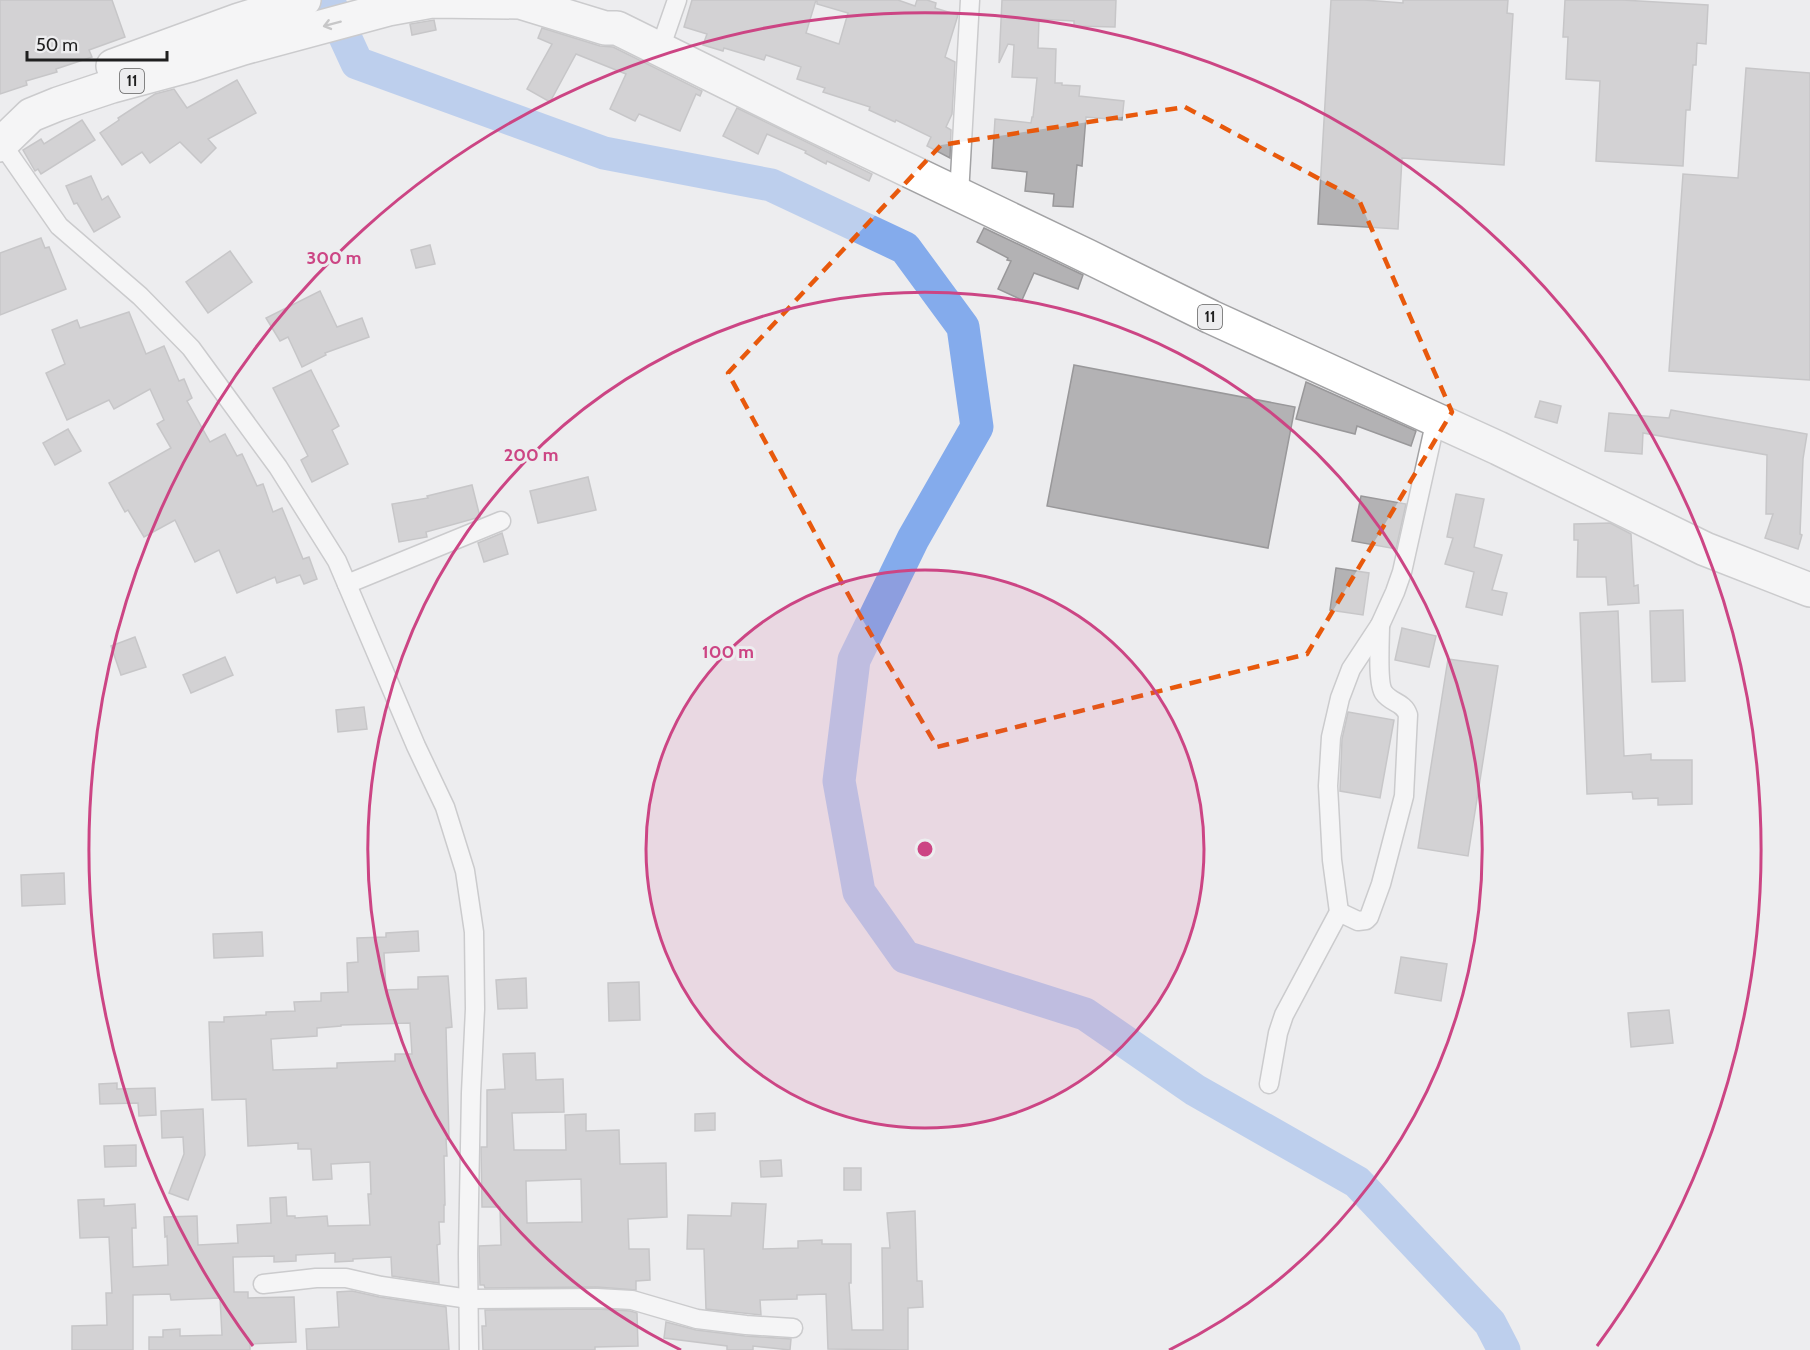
<svg xmlns="http://www.w3.org/2000/svg" width="1810" height="1350" viewBox="0 0 1810 1350" font-family="Cabin,sans-serif">
<style>
.lines{fill:none;stroke-linecap:round;stroke-linejoin:round}
.river{stroke:#84abec;stroke-width:33}
.building{fill:#b3b2b4;stroke:#99989a;stroke-width:1.5;fill-rule:evenodd}
.street-casing{stroke:#a2a2a4;stroke-width:21}
.highway-casing{stroke:#a2a2a4;stroke-width:36}
.street{stroke:#fff;stroke-width:18}
.highway{stroke:#fff;stroke-width:33}
.oneway{stroke:#9a9a9a}
.marked{fill:none;stroke:#e8590c;stroke-width:4.5;stroke-dasharray:12 8;stroke-linejoin:round}
.ring{fill:none;stroke:#cc4584;stroke-width:3}
.labels{text-anchor:middle;dominant-baseline:central;stroke-width:6;stroke-linejoin:round;paint-order:stroke}
.shield{fill:#ededef;stroke:#5d5d5d;stroke-width:1.5}
.shield-label{font-size:15px;font-weight:bold;fill:#1f1f1f}
.centre{fill:#cc4584;stroke:#ededef;stroke-width:3}
.ring-label{font-size:18px;text-anchor:middle;font-weight:bold;fill:#cc4584;stroke:#ededef;stroke-width:6;stroke-linejoin:round;paint-order:stroke}
</style>
<rect width="100%" height="100%" fill="#ededef"/>
<g class="lines">
<polyline class="river" points="328,0 357,63 604,153 771,185 905,248 963,327 977,427 913,539 854,660 839,781 859,892 905,957 1085,1014 1195,1090 1357,1182 1490,1323 1504,1350"/>
</g>
<g class="building">
<polygon points="0,0 112,0 125,37 89,50 92,57 56,69 57,72 26,81 27,85 0,94"/>
<polygon points="692,0 816,0 806,33 839,44 848,13 817,4 817,0 898,0 915,6 917,0 927,0 936,3 935,8 958,15 945,57 955,62 952,114 946,127 951,130 950,158 927,146 931,137 896,120 895,122 869,110 870,107 823,92 825,88 797,79 801,67 766,55 764,60 724,48 723,51 703,45 707,34 684,27"/>
<polygon points="1002,0 1116,0 1115,27 1074,26 1074,21 1039,19 1038,48 1056,49 1055,83 1062,83 1062,85 1080,86 1079,96 1124,101 1122,120 1086,117 1082,166 1077,165 1073,207 1053,206 1054,194 1025,191 1027,172 992,168 995,119 1031,123 1032,117 1033,117 1037,78 1012,77 1014,45 1008,44 999,63"/>
<polygon points="1331,0 1364,0 1403,3 1403,0 1508,0 1507,13 1513,14 1504,165 1402,158 1398,229 1318,224"/>
<polygon points="1565,0 1622,0 1708,5 1706,44 1697,43 1696,65 1693,65 1690,110 1686,110 1683,166 1596,161 1600,81 1566,79 1568,37 1563,37"/>
<polygon points="434,20 436,30 412,35 410,24"/>
<polygon points="542,28 600,46 613,47 702,91 700,96 696,94 680,131 639,114 635,121 610,109 626,74 576,54 550,102 527,89 552,44 538,38"/>
<polygon points="1746,68 1810,73 1810,380 1669,371 1683,174 1738,178"/>
<polygon points="237,80 256,113 208,139 216,148 201,163 180,142 150,163 142,152 122,165 100,133 119,120 118,118 155,94 174,89 187,108"/>
<polygon points="737,108 872,174 869,181 827,161 826,164 805,153 806,151 767,134 758,154 723,136"/>
<polygon points="82,120 95,140 41,174 38,169 35,171 23,150 41,139 44,144"/>
<polygon points="91,176 102,200 108,196 120,217 94,232 77,203 74,204 66,186"/>
<polygon points="984,228 1083,275 1078,289 1034,273 1022,300 998,289 1011,261 1007,260 1008,258 977,242"/>
<polygon points="41,238 45,248 49,247 66,289 0,315 0,253"/>
<polygon points="430,245 435,264 416,268 411,250"/>
<polygon points="230,251 252,282 208,313 186,282"/>
<polygon points="320,291 337,327 362,318 369,337 325,353 326,355 302,367 288,337 280,341 266,318"/>
<polygon points="129,312 146,354 164,346 179,381 184,379 192,398 187,401 210,442 225,434 237,456 242,454 257,486 263,484 273,512 282,508 303,559 309,557 317,579 304,584 300,575 277,583 275,577 237,593 219,550 195,562 175,520 144,537 128,510 125,512 109,483 171,448 157,424 164,420 150,389 114,409 109,400 67,420 46,373 65,364 52,330 77,320 80,328"/>
<polygon points="1074,365 1295,407 1268,548 1047,506"/>
<polygon points="311,370 339,426 332,430 348,464 312,482 301,460 308,456 273,388"/>
<polygon points="1306,382 1416,431 1411,446 1357,426 1355,434 1296,419"/>
<polygon points="1540,401 1561,406 1557,423 1535,417"/>
<polygon points="1671,410 1807,434 1803,459 1800,534 1802,535 1798,549 1765,538 1773,514 1766,514 1767,455 1643,433 1642,454 1605,451 1609,413 1669,418"/>
<polygon points="68,429 81,451 55,465 43,443"/>
<polygon points="588,477 596,510 538,523 530,491"/>
<polygon points="472,485 480,517 426,532 427,537 399,542 392,504 428,498 427,496"/>
<polygon points="1456,494 1484,499 1474,547 1502,555 1492,590 1507,593 1502,615 1466,607 1474,572 1445,564 1453,538 1447,537"/>
<polygon points="1361,496 1406,504 1396,549 1352,541"/>
<polygon points="1610,523 1631,534 1634,586 1638,585 1639,603 1608,605 1606,577 1577,577 1578,540 1574,540 1574,524"/>
<polygon points="502,533 508,554 484,562 478,543"/>
<polygon points="1336,568 1369,573 1363,615 1330,610"/>
<polygon points="1683,610 1685,681 1652,682 1650,611"/>
<polygon points="1618,611 1624,756 1651,754 1651,760 1692,760 1692,804 1658,805 1658,798 1633,799 1632,792 1587,794 1580,613"/>
<polygon points="1402,628 1436,636 1429,667 1395,660"/>
<polygon points="135,637 146,667 121,675 111,646"/>
<polygon points="225,657 233,675 191,693 183,675"/>
<polygon points="1448,659 1498,666 1468,856 1418,848"/>
<polygon points="364,707 367,729 338,732 336,710"/>
<polygon points="1348,712 1394,720 1380,798 1340,791 1342,739"/>
<polygon points="64,873 65,904 22,906 21,875"/>
<path d="M418,931L419,951L384,953L386,990L418,989V977L448,976L452,1027L446,1028L449,1139H446L447,1156H444L445,1205H444V1222H439L440,1244L437,1245L439,1283L392,1276L391,1257L353,1259V1261L335,1262V1253L296,1255V1261L274,1262V1256L233,1257L234,1292H248V1298L294,1297L296,1342L250,1344V1350H149V1337H163V1330L180,1329V1336L222,1335L220,1298L171,1300L170,1294L133,1295V1350H72V1326L107,1325L106,1293H112L109,1237L80,1238L78,1200L104,1199V1206L135,1204L136,1228H132L133,1267L168,1265L167,1236L165,1237L164,1217L197,1216L198,1245L238,1243L237,1225L271,1223L270,1198L286,1197L287,1216H295V1218L327,1216L328,1226L370,1225L368,1194H371L370,1162L331,1164L332,1179L313,1180L311,1149H298V1143L248,1146L246,1099L212,1100L209,1022H224V1017L266,1015V1012L295,1011L294,1002L321,1001V993L348,992L347,963L358,962L357,938L386,937V933ZM410,1023L412,1054H395V1061L337,1063V1068L273,1070L271,1039L317,1036V1028L341,1026V1025Z"/>
<polygon points="262,932 263,956 214,958 213,934"/>
<polygon points="1401,957 1447,964 1441,1001 1395,993"/>
<polygon points="526,978 527,1008 498,1009 496,980"/>
<polygon points="639,982 640,1020 609,1021 608,983"/>
<polygon points="1669,1010 1673,1043 1631,1047 1628,1013"/>
<path d="M535,1053L536,1080L563,1079L564,1112L512,1113L514,1150H566L565,1115L586,1114V1131L619,1130L620,1164L666,1163L667,1217L628,1219L629,1249H649L650,1280L636,1281V1290L597,1287L485,1288L484,1285H480L479,1246L501,1245L500,1207H482L481,1147H487V1090L505,1089L503,1054ZM581,1179L582,1222L527,1223L526,1181Z"/>
<polygon points="117,1083 117,1089 155,1088 156,1115 139,1116 138,1103 100,1104 99,1084"/>
<polygon points="203,1109 205,1155 188,1200 169,1193 184,1154 183,1137 162,1138 161,1111"/>
<polygon points="715,1113 715,1130 695,1131 695,1114"/>
<polygon points="136,1145 136,1166 105,1167 104,1146"/>
<polygon points="781,1160 782,1176 761,1177 760,1161"/>
<rect x="844" y="1168" width="17" height="22"/>
<polygon points="732,1203 766,1204 763,1249 798,1248 798,1241 822,1240 822,1244 851,1244 851,1283 849,1283 852,1330 883,1330 882,1248 890,1248 887,1213 915,1211 917,1281 922,1281 923,1307 908,1308 908,1350 828,1349 826,1294 797,1295 797,1299 760,1300 761,1315 706,1309 704,1249 687,1249 688,1215 731,1216"/>
<polygon points="352,1291 379,1297 446,1307 449,1350 307,1350 306,1329 339,1327 337,1292"/>
<polygon points="597,1309 630,1311 637,1313 638,1346 595,1347 595,1350 483,1350 482,1326 486,1326 485,1310"/>
<polygon points="666,1322 696,1330 745,1336 791,1339 790,1350 753,1346 753,1350 727,1350 727,1346 664,1338"/>
</g>
<g class="lines">
<g class="street-casing">
<g id="street">
<polyline points="660,49 677,0"/>
<polyline points="2,144 59,226 140,296 191,348 278,467 337,561 416,746 445,807 465,871 474,932 475,1009 471,1093 468,1254 469,1350"/>
<polyline points="959,195 970,0"/>
<polyline points="347,584 501,521"/>
<path d="M1339,912L1358,921L1366,920L1369,917L1381,884L1404,796L1408,715C1404,702 1391,703 1384,693C1377,684 1380,638 1380,625"/>
<polyline points="1269,1084 1278,1033 1284,1015 1339,912 1332,860 1328,786 1331,737 1340,698 1351,669 1380,625 1395,592 1402,572 1436,419"/>
<polyline points="263,1284 316,1278 346,1278 381,1286 469,1299 597,1298 632,1300 697,1319 746,1325 793,1328"/>
</g>
</g>
<g class="highway-casing">
<g id="highway">
<polyline points="113,66 239,20 304,0"/>
<polyline points="0,145 31,115 58,104 112,86 190,65 243,48 388,9 432,1 520,2 605,28 617,28 791,114 1087,256 1211,317 1498,448 1705,549 1810,590"/>
</g>
</g>
<use href="#street" class="street"/>
<use href="#highway" class="highway"/>
</g>
<defs><path id="oneway-shaft" d="M-6 0H5M1.5-3L5.5 0L1.5 3" fill="none" stroke-width="1.6" stroke-linecap="round" stroke-linejoin="round" transform="scale(1.5)"/></defs>
<use class="oneway" href="#oneway-shaft" transform="translate(332 24) rotate(165)"/>
<path d="M0 0H1810V1350H0ZM1185,107L1359,200L1452,412L1307,654L937,747L854,605L728,373L941,145Z" fill="#ededef" fill-opacity=".55" fill-rule="evenodd"/>
<path class="marked" d="M1185,107L1359,200L1452,412L1307,654L937,747L854,605L728,373L941,145Z"/>
<circle cx="925" cy="849" r="279" fill="#cc4584" fill-opacity=".12"/>
<g class="ring">
<circle cx="925" cy="849" r="279"/>
<path d="M681 1350A557 557 0 1 1 1169 1350"/>
<path d="M253 1346A836 836 0 1 1 1597 1346"/>
</g>
<g class="labels">
<g class="shield">
<rect x="120" y="69" width="24" height="24" rx="4.5"/>
<rect x="1198" y="305" width="24" height="24" rx="4.5"/>
</g>
<g class="shield-label">
<text x="132" y="81">11</text>
<text x="1210" y="317">11</text>
</g>
</g>
<circle cx="925" cy="849" r="9" class="centre"/>
<g class="ring-label">
<text x="334" y="264">300 m</text>
<text x="531" y="461">200 m</text>
<text x="728" y="658">100 m</text>
</g>
<path d="M27 51v9h140v-9" fill="none" stroke="#1f1f1f" stroke-width="3"/>
<text x="36" y="51" font-size="18" fill="#1f1f1f" stroke="#ededef" stroke-width="4.5" paint-order="stroke">50 m</text>
</svg>
